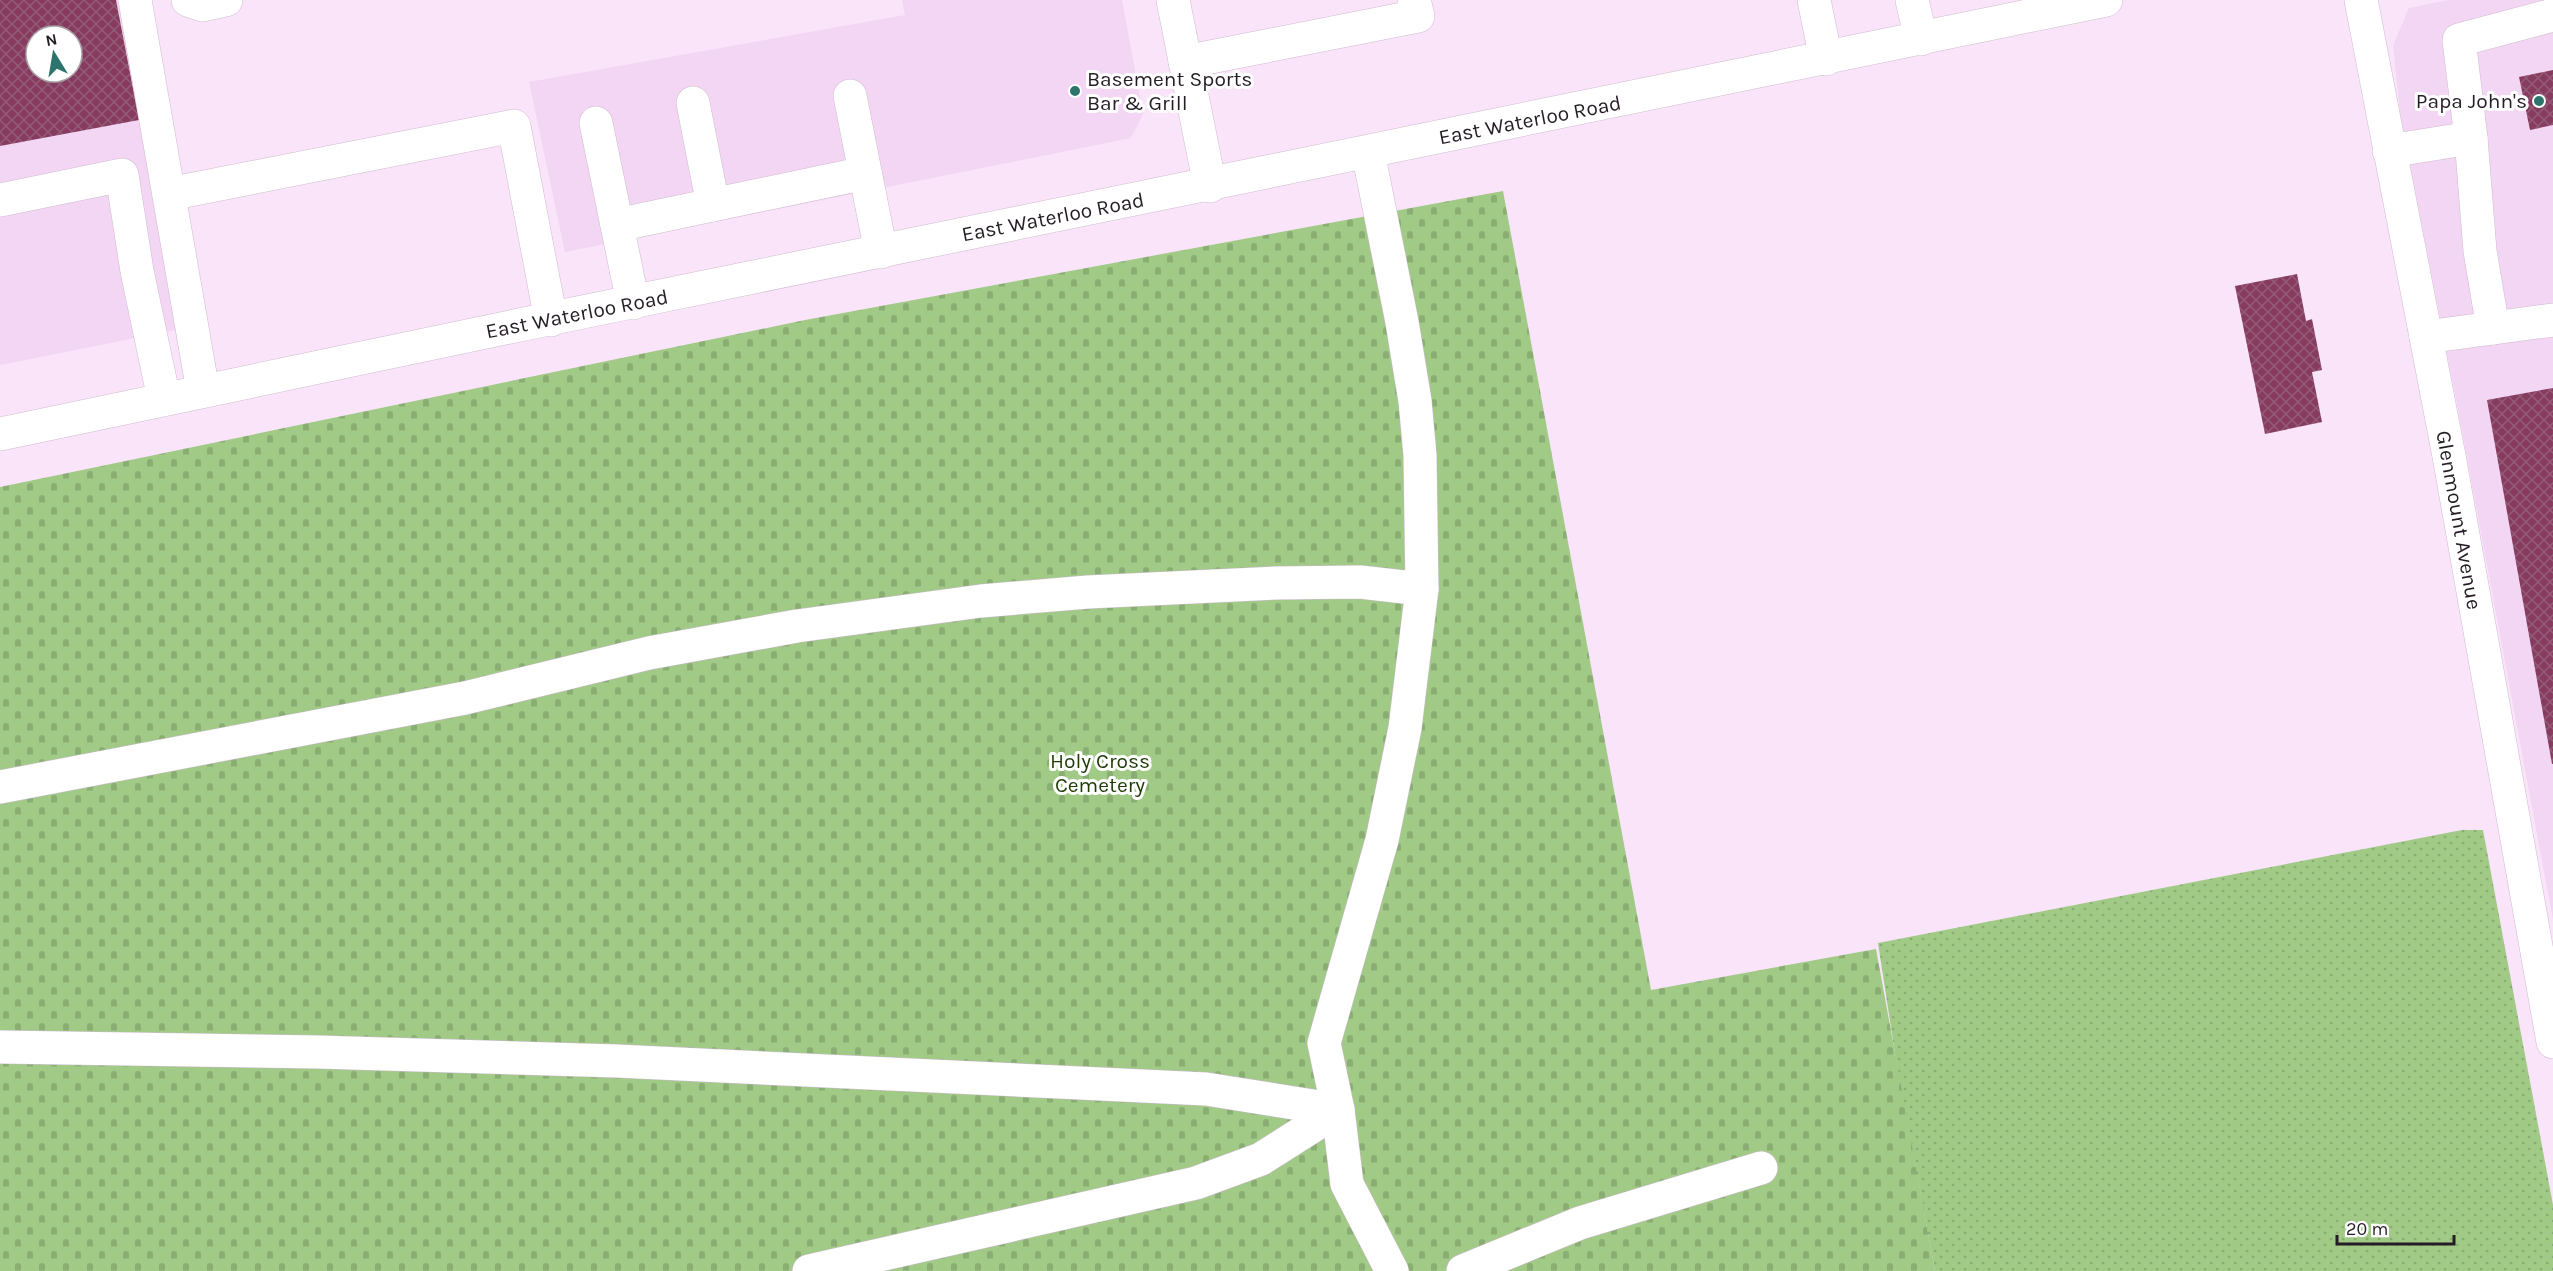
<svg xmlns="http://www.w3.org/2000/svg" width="2553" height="1271" viewBox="0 0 2553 1271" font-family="Karla,sans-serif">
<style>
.built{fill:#f2d6f3;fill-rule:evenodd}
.grass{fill:url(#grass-dots)}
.cemetery{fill:url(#cemetery-stones)}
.building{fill:url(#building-cross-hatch);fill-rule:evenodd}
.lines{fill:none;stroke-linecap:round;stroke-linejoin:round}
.minor-casing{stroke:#cfbad0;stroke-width:34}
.major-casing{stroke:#cfbad0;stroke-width:34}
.minor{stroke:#fff;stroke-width:33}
.major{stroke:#fff;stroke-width:33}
.poi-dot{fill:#2c746c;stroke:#fff;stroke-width:2}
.labels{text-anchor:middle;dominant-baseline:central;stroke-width:6;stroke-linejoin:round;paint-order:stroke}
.poi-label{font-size:21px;fill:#251d25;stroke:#fff;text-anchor:start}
.street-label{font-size:21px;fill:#251d25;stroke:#fff}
.park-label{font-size:21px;fill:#1f3c07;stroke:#fff}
</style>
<defs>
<pattern id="grass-dots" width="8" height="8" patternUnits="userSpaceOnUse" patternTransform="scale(1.5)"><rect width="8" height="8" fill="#a0ca86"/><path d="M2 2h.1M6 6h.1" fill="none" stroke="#8aad74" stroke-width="1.8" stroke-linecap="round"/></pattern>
<pattern id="cemetery-stones" width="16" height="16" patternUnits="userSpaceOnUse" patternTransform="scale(1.5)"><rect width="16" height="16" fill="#a0ca86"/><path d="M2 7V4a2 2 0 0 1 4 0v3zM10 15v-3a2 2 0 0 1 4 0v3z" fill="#8aad74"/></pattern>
<pattern id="building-cross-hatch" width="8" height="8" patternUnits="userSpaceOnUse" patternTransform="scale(1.5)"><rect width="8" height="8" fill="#863b5f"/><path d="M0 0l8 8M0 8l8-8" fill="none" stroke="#945b77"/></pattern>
</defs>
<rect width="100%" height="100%" fill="#f9e4fa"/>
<g class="built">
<path d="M0,0H119L180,329L0,365ZM36,36H72V72H36Z"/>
<polygon points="902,0 1122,0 1143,114 1131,138 565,252 529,82 905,15"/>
<polygon points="2448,0 2553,0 2553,920 2458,409 2401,120 2393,45 2409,8"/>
</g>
<polygon class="grass" points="2462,830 2483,830 2553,1205 2553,1271 1935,1271 1898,1073 1878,943"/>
<polygon class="cemetery" points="1503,191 1651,990 1876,949 1935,1271 0,1271 0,487 805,320"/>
<g class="building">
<path d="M0,0H116L139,120L0,146ZM36,36H72V72H36Z"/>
<polygon points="2553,70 2553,125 2530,130 2519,77"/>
<polygon points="2297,274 2306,321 2312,319 2322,370 2312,372 2322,422 2265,434 2235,286"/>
<polygon points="2553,388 2553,764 2552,764 2487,400"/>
</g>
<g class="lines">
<g class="minor-casing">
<g id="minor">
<polyline points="135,0 203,391"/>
<polyline points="188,0 203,5 226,0"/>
<polyline points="1173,0 1210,186"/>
<polyline points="1814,0 1826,59"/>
<polyline points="1912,0 1921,39"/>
<polyline points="2361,0 2449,456 2553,1042"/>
<polyline points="1185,62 1418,16 1414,0"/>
<polyline points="850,96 881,252"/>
<polyline points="693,103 713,205"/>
<polyline points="596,123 633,303"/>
<polyline points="2471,138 2480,251 2493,328"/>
<polyline points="2389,151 2471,138 2459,40 2553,15"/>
<polyline points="1368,152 1402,322 1415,401 1420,455 1422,589 1405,728 1382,840 1324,1043 1338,1110 1347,1184 1392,1271"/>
<polyline points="169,194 514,126 551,320"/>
<polyline points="0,200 122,175 137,271 164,399"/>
<polyline points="617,225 865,173"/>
<polyline points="2426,337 2553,320"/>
<polyline points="0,787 465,698 649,653 797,626 981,601 1088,592 1276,583 1360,582 1422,589"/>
<polyline points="0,1047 318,1052 617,1061 1206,1089 1338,1110"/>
<polyline points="809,1271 1196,1183 1261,1159 1338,1110"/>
<polyline points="1463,1271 1580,1223 1761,1168"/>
</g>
</g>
<g class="major-casing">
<path id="major" d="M0,434C701,284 1405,147 2106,0"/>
</g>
<use href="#minor" class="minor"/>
<use href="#major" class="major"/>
</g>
<g class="poi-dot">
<circle cx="1075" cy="91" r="6"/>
<circle cx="2539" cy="101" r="6"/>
</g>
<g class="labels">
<g class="poi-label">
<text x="1087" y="79">Basement Sports<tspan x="1087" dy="24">Bar &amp; Grill</tspan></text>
<text x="2527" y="101" text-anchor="end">Papa John's</text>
</g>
<g class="street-label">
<text transform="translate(1530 120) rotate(-11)">East Waterloo Road</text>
<text transform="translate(1053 217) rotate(-11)">East Waterloo Road</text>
<text transform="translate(577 314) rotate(-11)">East Waterloo Road</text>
<text transform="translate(2459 520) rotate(80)">Glenmount Avenue</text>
</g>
<g class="park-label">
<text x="1100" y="761">Holy Cross<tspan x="1100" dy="24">Cemetery</tspan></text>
</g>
</g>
<g transform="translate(54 54) rotate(349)"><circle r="28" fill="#ffffff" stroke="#a8a5a8" stroke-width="1.5"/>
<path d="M0-4.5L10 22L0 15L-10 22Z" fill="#2c746c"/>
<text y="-9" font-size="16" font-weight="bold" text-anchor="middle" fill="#251d25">N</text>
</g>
<path d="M2337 1235v9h117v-9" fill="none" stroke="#251d25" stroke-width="3"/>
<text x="2346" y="1235" font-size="18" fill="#251d25" stroke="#ffffff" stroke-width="4.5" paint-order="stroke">20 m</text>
</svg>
